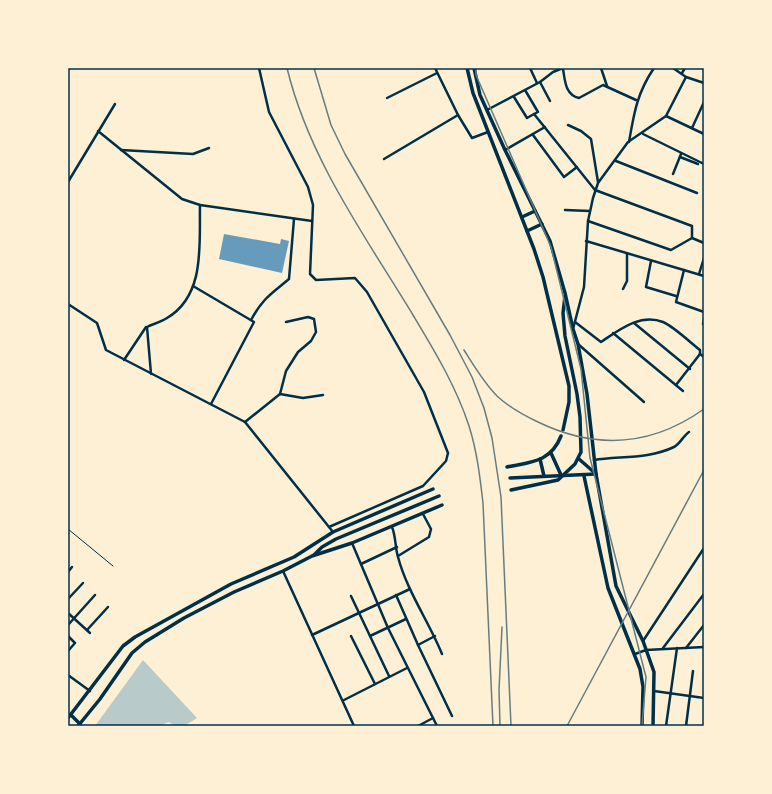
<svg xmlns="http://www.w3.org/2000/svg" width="772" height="794" viewBox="0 0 772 794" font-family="Ubuntu,sans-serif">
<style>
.green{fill:#b9caca}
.water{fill:#669bbc}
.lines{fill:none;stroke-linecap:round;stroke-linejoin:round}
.service{stroke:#003049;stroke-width:1}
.minor{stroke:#003049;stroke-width:2.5}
.primary{stroke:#003049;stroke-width:3.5}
.rail{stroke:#657d81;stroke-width:1.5}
.neatline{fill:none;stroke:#003049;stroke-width:1.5}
</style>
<rect width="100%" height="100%" fill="#fdf0d5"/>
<path class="green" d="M143,660L197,718C187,724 180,730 169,722L159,726H95Z"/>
<polygon class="water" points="224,234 280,244 281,239 289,241 282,273 219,259"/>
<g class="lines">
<polyline class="service" points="68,529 113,566"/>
<g class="minor">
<polyline points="259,68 269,112 308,187 313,205 310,274 316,280 355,278 367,292 424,392 448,453 446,461 423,486 329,527"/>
<polyline points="435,68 458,115 472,138 488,132"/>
<polyline points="530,68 537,83"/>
<polyline points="601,68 607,86"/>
<polyline points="673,68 686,77 704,83"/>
<path d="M563,69C565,80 565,95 579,98L603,85L636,100"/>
<polyline points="682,73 685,68"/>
<polyline points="540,82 550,101"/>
<polyline points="525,90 538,112 534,114 595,190 692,226 692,238"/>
<polyline points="514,97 527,118 534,114"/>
<polyline points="387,98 437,73"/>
<polyline points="487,110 540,82 553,72 563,68"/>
<polyline points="666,116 704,134"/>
<polyline points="568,125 581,131 591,139 598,182"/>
<polyline points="692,128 704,102"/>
<polyline points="98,131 182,199 200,205 312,221"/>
<polyline points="643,134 704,164"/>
<polyline points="533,135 564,177 577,167"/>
<path d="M629,142C634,113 637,93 654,68"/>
<polyline points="121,150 193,154 209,148"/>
<polyline points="505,150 545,127"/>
<polyline points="680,157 698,164"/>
<polyline points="384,159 458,115"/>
<polyline points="616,161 697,193"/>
<polyline points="673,174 681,154"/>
<polyline points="68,182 115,104"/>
<polyline points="565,210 590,211"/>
<polyline points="588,221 671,250 692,238 704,243"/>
<polyline points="586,241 704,276"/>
<polyline points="651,261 646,287 676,296"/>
<polyline points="684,270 676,302 704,312"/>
<polyline points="699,274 704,258"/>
<polyline points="193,286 254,322 211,404"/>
<polyline points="623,289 627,281 627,254"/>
<polyline points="68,304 97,323 106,350 245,422 333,532"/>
<path d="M251,320C263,298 271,294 289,279L294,219"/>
<path d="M575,322L601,342C619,330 640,313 663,322C673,326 691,343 700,350V354L704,357"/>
<polyline points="634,323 690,369"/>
<polyline points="703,324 704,319"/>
<polyline points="573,329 584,287 588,221 593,198 598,183 628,142 666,116 686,77"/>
<polyline points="613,333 683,391"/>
<polyline points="578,344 644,402"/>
<polyline points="124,360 146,327"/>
<path d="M151,374L147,327C153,324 161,322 167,318C206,295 199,243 200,205"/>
<polyline points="676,385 700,354"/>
<polyline points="280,394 286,371 298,352 311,341 316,332 314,319 308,317 286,322"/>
<polyline points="245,422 280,394 303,398 323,395"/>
<path d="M594,460C620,456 649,459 674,447C680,444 683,436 689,432"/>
<path d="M392,527C396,537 395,547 398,557C407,591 429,622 442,654"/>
<polyline points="352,543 388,628 437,726"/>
<polyline points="398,556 429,537 431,529 423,514"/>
<polyline points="361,564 397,547"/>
<polyline points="283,571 354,726"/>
<polyline points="68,572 72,567"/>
<polyline points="396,595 418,645 435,636"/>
<polyline points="351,596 389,676"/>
<polyline points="68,599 83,583"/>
<polyline points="68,613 90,633"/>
<polyline points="68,625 95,595"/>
<polyline points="87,630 108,607"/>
<polyline points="312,635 410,589"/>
<polyline points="68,636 75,643 68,651"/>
<polyline points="351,636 375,684"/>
<polyline points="370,636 406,619"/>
<polyline points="643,641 704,548"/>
<polyline points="418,645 452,716"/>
<polyline points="663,648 704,594"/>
<polyline points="686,648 704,625"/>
<polyline points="635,654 646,650 704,647"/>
<polyline points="68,675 90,691"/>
<polyline points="654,691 704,698"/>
<polyline points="344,700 407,668"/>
<polyline points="418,726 433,718"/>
<polyline points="666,726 677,648"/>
<polyline points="686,726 693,671"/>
</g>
<g class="primary">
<polyline points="467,68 473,93 534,249 543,277 569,386 569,402 563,430"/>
<polyline points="474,68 480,95 505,150 550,241 565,293 573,329 578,344 587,394 596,474 616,586 643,641 654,672 653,726"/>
<polyline points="522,217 535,211"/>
<polyline points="527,231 542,224"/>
<polyline points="551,453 561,475"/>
<polyline points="540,459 544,476"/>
<polyline points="579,459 596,474"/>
<path d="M507,467C531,462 551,462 561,436"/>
<polyline points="584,476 608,588 640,669 643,687 642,726"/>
<polyline points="510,478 596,474"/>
<polyline points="511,490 558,480 575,464 581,452 580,417 577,394 565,336 563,313 565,296"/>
<polyline points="314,555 322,547 336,539 439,496"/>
<polyline points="71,715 80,724"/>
<polyline points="68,718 123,646 135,637 231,584 294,557 333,532 433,489"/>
<polyline points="78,726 100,699 132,653 145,642 184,618 234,592 283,571 312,556 352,543 442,505"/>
</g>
<g class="rail">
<path d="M287,68C309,159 365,236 413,315C434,350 456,386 469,426C477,451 480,477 483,503L493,726"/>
<polyline points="314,68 331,125 345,154 450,335 472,377 484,408 492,438 501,497 511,726"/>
<polyline points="476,68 476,75 551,247 581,369 590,458 646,677 642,726"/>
<path d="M464,350C474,366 484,383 497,396C510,408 523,415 538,422C596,450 652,446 704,409"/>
<polyline points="500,726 499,690 502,627"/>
<polyline points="567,726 704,470"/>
</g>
</g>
<rect width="772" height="794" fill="none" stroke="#fdf0d5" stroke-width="138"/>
<rect x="69" y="69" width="634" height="656" class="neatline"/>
</svg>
